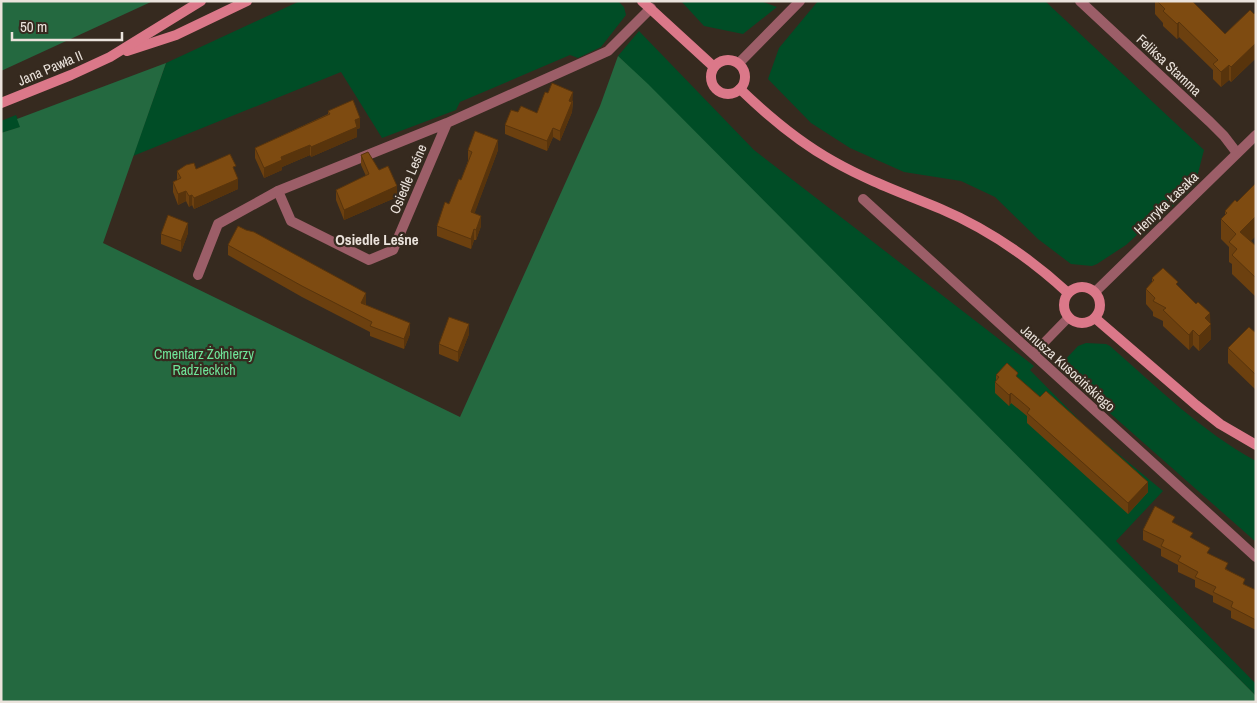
<svg xmlns="http://www.w3.org/2000/svg" width="1257" height="703" viewBox="0 0 1257 703" font-family="'Archivo Narrow',sans-serif">
<style>
.green{fill:#004d26}
.forest{fill:#246940}
.lines{fill:none;stroke-linecap:round;stroke-linejoin:round}
.lane{stroke:#9c5e68;stroke-width:9}
.street{stroke:#9c5e68;stroke-width:10}
.secondary{stroke:#db7889;stroke-width:10}
.wall{fill:#6c400f}
.shaded-wall{fill:#58340c}
.building{fill:#7e4b11;stroke:#58340c}
.labels{text-anchor:middle;dominant-baseline:central;stroke-width:4.5;stroke-linejoin:round;paint-order:stroke}
.street-label{font-size:14px;fill:#ebe3dc;stroke:#362a1f}
.park-label{font-size:14px;fill:#6fe599;stroke:#362a1f}
.neighbourhood-label{font-size:15px;font-weight:bold;fill:#ebe3dc;stroke:#362a1f}
</style>
<rect width="100%" height="100%" fill="#362a1f"/>
<g class="green">
<polygon points="300,1 618,1 624,7 626,15 601,47 578,58 570,55 460,102 456,110 382,138 341,72 133,156 166,63"/>
<polygon points="681,1 761,1 777,7 743,34 704,26"/>
<polygon points="818,1 1045,1 1204,150 1195,185 1141,237 1138,234 1126,245 1097,264 1092,266 1071,264 1038,239 995,197 961,181 904,172 850,148 811,123 768,79 779,48"/>
<polygon points="639,31 754,150 1034,366 1030,370 1087,428 1163,491 1116,541 1256,684 1256,696 618,56"/>
<polygon points="16,115 21,127 1,133 1,121"/>
<path d="M1086,343L1106,344L1110,346C1157,387 1201,431 1256,461V542L1061,370L1064,367V361L1078,346Z"/>
</g>
<g class="forest">
<polygon points="1,1 153,1 1,71"/>
<polygon points="618,56 648,84 1256,696 1256,702 1,702 1,133 20,127 17,119 166,63 103,243 460,417 600,106"/>
</g>
<g class="lines">
<polyline class="lane" points="1033,354 1069,317"/>
<g class="street">
<polyline points="1080,1 1210,122 1224,136 1237,153"/>
<polyline points="739,63 800,1"/>
<polyline points="447,123 393,250 369,260 291,221 278,191 447,123 608,51 651,8"/>
<polyline points="863,199 1256,557"/>
<polyline points="198,275 218,224 278,191"/>
<polyline points="1095,292 1256,135"/>
</g>
<g class="secondary">
<polyline points="642,1 714,67"/>
<polyline points="127,51 176,35 247,1"/>
<circle cx="728" cy="77" r="17"/>
<path d="M740,89C768,116 799,142 833,161C868,181 905,194 941,209C988,229 1031,259 1068,293"/>
<polyline points="1,103 71,75 110,57 201,1"/>
<circle cx="1082" cy="305" r="18"/>
<polyline points="1095,318 1196,405 1220,424 1256,445"/>
</g>
</g>
<g class="wall">
<polygon points="1155,1 1192,1 1225,34 1256,58 1231,82 1229,80 1221,87 1213,79 1213,70 1179,37 1177,39 1163,26 1163,23 1155,14"/>
<polygon points="548,93 573,101 572,112 560,141 553,137 547,151 505,134 505,125 518,112 537,113"/>
<polygon points="328,111 360,128 357,129 357,137 311,157 310,155 282,167 282,170 264,178 255,158 255,148 328,114"/>
<polygon points="468,150 498,150 474,214 481,226 476,240 474,240 471,249 437,236 437,226 461,180 468,161"/>
<polygon points="361,155 379,170 397,197 344,220 336,200 336,190 366,176 361,165"/>
<polygon points="196,169 236,173 238,189 194,209 192,205 189,207 186,201 178,205 173,192 173,182 177,180 177,171"/>
<polygon points="1237,202 1251,241 1256,246 1256,297 1232,274 1232,264 1229,262 1229,247 1221,239 1221,219 1225,215 1225,211"/>
<polygon points="188,233 181,252 161,244 161,234"/>
<polygon points="228,245 366,303 366,305 410,334 404,349 370,336 370,332 302,297 228,255"/>
<polygon points="1152,278 1178,286 1210,323 1211,339 1199,351 1193,345 1189,350 1163,326 1163,321 1153,316 1153,312 1146,304 1146,289 1152,282"/>
<polygon points="1256,333 1256,390 1228,363 1228,348"/>
<polygon points="469,334 458,362 439,354 439,344"/>
<polygon points="996,375 1018,378 1148,492 1128,514 1027,423 1027,416 1011,403 1009,406 995,393 995,382 996,381"/>
<polygon points="1175,524 1245,585 1256,590 1256,630 1231,618 1231,611 1213,602 1213,596 1195,587 1195,580 1178,572 1178,565 1161,556 1161,549 1143,540 1143,530"/>
</g>
<g class="shaded-wall">
<polygon points="1179,22 1179,37 1177,39 1177,24"/>
<polygon points="1256,43 1256,58 1231,82 1231,67"/>
<polygon points="1229,65 1229,80 1221,87 1221,72"/>
<polygon points="573,92 572,112 560,141 560,131 569,101"/>
<polygon points="360,118 360,128 357,129 357,137 311,157 311,147 355,120"/>
<polygon points="553,128 553,137 547,151 547,141"/>
<polygon points="498,140 498,150 471,223 471,212"/>
<polygon points="310,145 310,155 282,167 282,170 264,178 264,168 281,157"/>
<polygon points="238,179 238,189 194,209 194,198"/>
<polygon points="397,186 397,197 344,220 344,210"/>
<polygon points="186,191 186,201 178,205 178,194"/>
<polygon points="192,195 192,205 189,207 189,196"/>
<polygon points="481,216 481,226 476,240 476,230"/>
<polygon points="1256,216 1256,236 1240,252 1240,232"/>
<polygon points="188,223 188,233 181,252 181,241"/>
<polygon points="474,229 474,240 471,249 471,239"/>
<polygon points="366,293 366,303 361,313 361,303"/>
<polygon points="1210,313 1211,339 1199,351 1199,336 1205,318"/>
<polygon points="410,323 410,334 404,349 404,339"/>
<polygon points="469,324 469,334 458,362 458,352"/>
<polygon points="1193,330 1193,345 1189,350 1189,335"/>
<polygon points="1011,393 1011,403 1009,406 1009,395"/>
<polygon points="1148,482 1148,492 1128,514 1128,503"/>
</g>
<g class="building">
<polygon points="1157,1 1192,1 1225,34 1250,10 1254,14 1256,12 1256,43 1231,67 1229,65 1221,72 1213,64 1218,60 1179,22 1177,24 1163,11 1165,9"/>
<polygon points="552,83 573,92 569,101 572,102 560,131 553,128 547,141 505,125 511,110 518,112 521,106 537,113 545,92 548,93"/>
<polygon points="353,100 360,118 355,120 357,127 311,147 310,145 281,157 282,160 264,168 255,148 330,114 328,111"/>
<polygon points="475,131 498,140 471,212 481,216 476,230 474,229 471,239 437,226 445,202 449,204 459,179 461,180 472,152 468,150"/>
<polygon points="368,152 379,170 388,166 397,186 344,210 336,190 369,174 361,155"/>
<polygon points="230,154 236,166 233,167 238,179 194,198 192,195 189,196 186,191 178,194 173,182 181,178 177,171 186,165 194,163 196,169"/>
<polygon points="1256,183 1256,216 1240,232 1256,246 1256,278 1232,255 1237,249 1229,242 1236,234 1221,219 1227,213 1225,211 1235,200 1237,202"/>
<polygon points="168,215 188,223 181,241 161,234"/>
<polygon points="238,226 246,230 254,232 366,293 361,303 410,323 404,339 370,326 372,322 302,286 228,245"/>
<polygon points="1163,268 1178,282 1176,284 1196,304 1198,302 1210,313 1205,318 1211,324 1199,336 1193,330 1189,335 1163,310 1166,308 1153,301 1155,298 1146,289 1154,280 1152,278"/>
<polygon points="449,317 469,324 458,352 439,344"/>
<polygon points="1249,327 1256,333 1256,375 1228,348"/>
<polygon points="1007,363 1018,373 1016,376 1040,397 1046,391 1148,482 1128,503 1027,413 1030,409 1011,393 1009,395 995,382 999,377 996,375"/>
<polygon points="1155,506 1175,517 1172,522 1193,533 1190,537 1210,548 1207,553 1228,563 1225,569 1245,579 1243,584 1256,590 1256,620 1231,607 1233,602 1213,592 1216,587 1195,577 1198,572 1178,561 1181,556 1161,546 1164,540 1143,530"/>
</g>
<g class="labels">
<g class="street-label">
<text transform="translate(1169 65) rotate(43)">Feliksa Stamma</text>
<text transform="translate(50 68) rotate(-23)">Jana Pawła II</text>
<text transform="translate(408 179) rotate(-67)">Osiedle Leśne</text>
<text transform="translate(1166 203) rotate(-44)">Henryka Łasaka</text>
<text transform="translate(1068 368) rotate(42)">Janusza Kusocińskiego</text>
</g>
<g class="park-label">
<text x="204" y="354">Cmentarz Żołnierzy<tspan x="204" dy="16">Radzieckich</tspan></text>
</g>
<g class="neighbourhood-label">
<text x="377" y="239">Osiedle Leśne</text>
</g>
</g>
<rect width="1257" height="703" fill="none" stroke="#ebe3dc" stroke-width="5"/>
<path d="M12 32v8h110v-8" fill="none" stroke="#ebe3dc" stroke-width="2.5"/>
<text x="20" y="32" font-size="15" fill="#ebe3dc" stroke="#362a1f" stroke-width="4" paint-order="stroke">50 m</text>
</svg>
